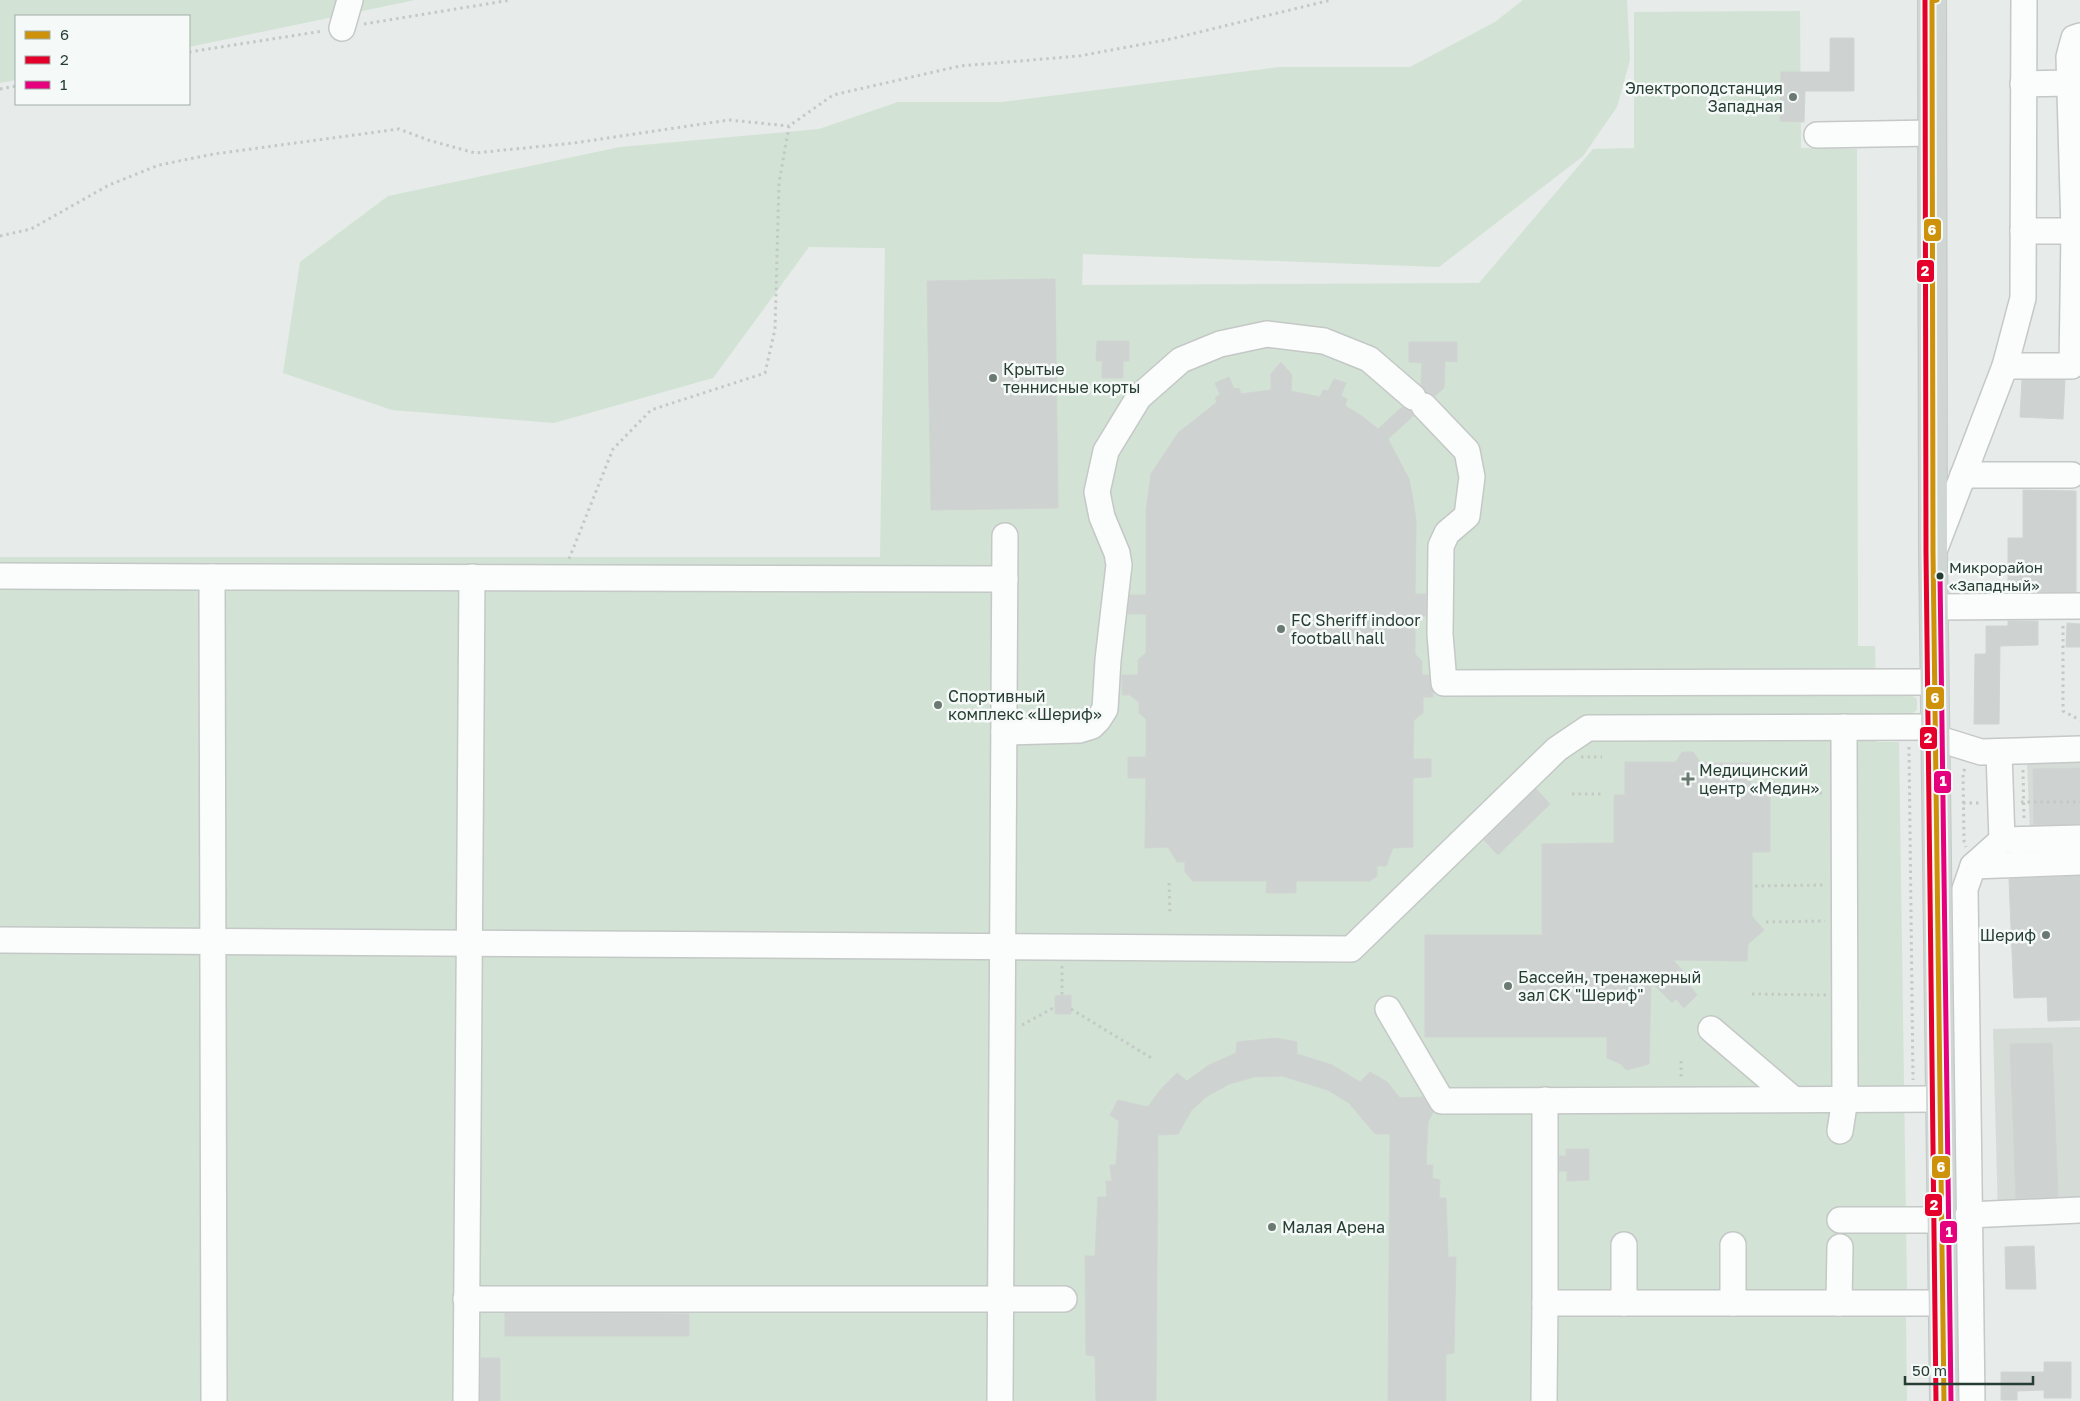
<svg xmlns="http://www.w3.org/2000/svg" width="2080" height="1401" viewBox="0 0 2080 1401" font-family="'Golos Text',sans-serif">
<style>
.built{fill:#d5dcd8}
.green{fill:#d2e2d5}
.building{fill:#ced2d0;stroke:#d0d4d2}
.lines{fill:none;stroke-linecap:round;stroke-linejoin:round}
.minor-casing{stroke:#c4c8c6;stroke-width:28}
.major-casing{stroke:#c3cac7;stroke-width:30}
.path{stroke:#c3cac6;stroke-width:3;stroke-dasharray:2.5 4;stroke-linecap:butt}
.minor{stroke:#fbfcfc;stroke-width:25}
.major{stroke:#cfd6d3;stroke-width:28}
.bus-1-casing{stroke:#f5f9f7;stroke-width:9}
.bus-2-casing{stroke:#f5f9f7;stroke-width:9}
.bus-3-casing{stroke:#f5f9f7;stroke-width:9}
.bus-1{stroke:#cd910a;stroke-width:5}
.bus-2{stroke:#e4002b;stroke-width:5}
.bus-3{stroke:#e5007d;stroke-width:5}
.poi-dot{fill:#6a7a73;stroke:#f5f9f7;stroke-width:2}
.bus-dot{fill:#263d34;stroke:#f5f9f7;stroke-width:2}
.labels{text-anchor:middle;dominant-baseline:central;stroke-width:5;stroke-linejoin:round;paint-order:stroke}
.bus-label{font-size:15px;fill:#263d34;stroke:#f5f9f7;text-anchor:start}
.poi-label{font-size:16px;fill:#263d34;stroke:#f5f9f7;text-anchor:start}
.line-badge{stroke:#f5f9f7;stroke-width:2}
.badge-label{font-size:14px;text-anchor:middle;font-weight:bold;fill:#fff}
</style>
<rect width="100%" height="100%" fill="#e7ebe9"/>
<g class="built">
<polygon points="2080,762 2080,831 2030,832 2027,763"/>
<polygon points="2080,1027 2080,1214 1998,1216 1993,1029"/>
</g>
<g class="green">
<polygon points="0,0 415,0 189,47 189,16 16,16 16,80 0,83"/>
<polygon points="1523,0 1627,0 1630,60 1617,107 1583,156 1439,267 1083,254 1082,285 1479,283 1593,149 1634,148 1634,12 1800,11 1801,148 1857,149 1858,646 1875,646 1876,693 1908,693 1917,699 1917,710 1908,716 1876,717 1876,742 1899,742 1907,1290 1874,1290 1873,1315 1906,1316 1907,1401 0,1401 0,557 880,557 885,248 809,247 713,378 554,423 392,410 283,373 300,262 388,196 620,147 819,129 898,102 1002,102 1279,67 1410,67 1495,22"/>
</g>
<g class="building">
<polygon points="1830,38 1854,38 1854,91 1805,91 1804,122 1780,121 1781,72 1830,72"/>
<polygon points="1055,279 1058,508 931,510 927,281"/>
<polygon points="1097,341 1129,341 1129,361 1123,361 1123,378 1102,378 1102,361 1096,361"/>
<polygon points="1409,342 1457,342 1457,362 1445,361 1444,388 1435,396 1426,392 1421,385 1422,363 1409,362"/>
<polygon points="1281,362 1292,375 1291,391 1320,397 1323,390 1328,391 1334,379 1346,383 1341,396 1347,399 1345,406 1362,416 1378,429 1402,407 1411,411 1413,416 1388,439 1409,479 1413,499 1416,520 1415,594 1426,594 1426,616 1415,616 1415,654 1422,661 1422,675 1429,675 1430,685 1433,692 1433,697 1423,697 1423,713 1414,720 1413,759 1431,759 1431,777 1413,778 1413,847 1393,848 1386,866 1377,866 1377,876 1370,881 1296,881 1296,893 1266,893 1267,881 1193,881 1185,872 1185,862 1177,862 1168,847 1145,848 1146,778 1128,778 1128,757 1146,757 1146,719 1139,713 1139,702 1130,695 1122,695 1122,675 1138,675 1138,660 1146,653 1146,614 1128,614 1130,595 1146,595 1146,511 1151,474 1178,433 1217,402 1215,398 1220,394 1215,383 1229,377 1234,389 1239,388 1241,394 1271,390 1271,374"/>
<polygon points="2022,380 2065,380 2063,419 2020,417"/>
<polygon points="2023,490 2076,491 2076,592 2008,592 2008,538 2023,538"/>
<polygon points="2008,621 2038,621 2038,645 2000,646 1999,724 1974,724 1975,654 1986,654 1986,626 2008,626"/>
<polygon points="2067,623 2080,624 2080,647 2066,647"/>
<polygon points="1682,752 1693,752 1701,763 1750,763 1751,795 1770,795 1770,852 1752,852 1752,916 1764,930 1748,944 1747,961 1673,960 1693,982 1690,986 1697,995 1684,1008 1676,999 1672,1003 1651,982 1649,1064 1626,1070 1621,1064 1607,1058 1607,1037 1425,1037 1425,935 1542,935 1542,844 1614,843 1614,795 1625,795 1625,762 1676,762"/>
<polygon points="2080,768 2080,824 2034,825 2033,769"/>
<polygon points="1536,789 1550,804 1498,855 1484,840"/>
<polygon points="2080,876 2080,1020 2048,1021 2047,997 2014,998 2009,879"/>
<polygon points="1071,995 1071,1014 1055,1014 1055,996"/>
<polygon points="1276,1038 1297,1042 1297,1054 1332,1065 1360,1082 1370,1072 1387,1082 1400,1098 1423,1097 1433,1112 1428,1122 1426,1165 1433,1165 1432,1178 1440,1180 1439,1198 1446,1198 1448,1257 1456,1257 1454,1353 1446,1354 1446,1401 1388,1401 1390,1134 1375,1134 1349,1103 1328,1090 1282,1076 1254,1077 1229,1084 1206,1097 1191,1111 1178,1134 1158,1135 1156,1401 1096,1401 1095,1356 1086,1355 1085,1256 1095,1256 1098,1197 1107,1197 1106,1181 1112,1181 1110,1165 1116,1165 1119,1121 1110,1115 1118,1100 1148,1107 1161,1089 1177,1073 1187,1081 1209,1065 1236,1053 1237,1042"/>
<polygon points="2052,1043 2058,1197 2016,1198 2010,1044"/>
<polygon points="1566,1149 1589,1149 1589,1180 1567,1181 1567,1171 1559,1171 1559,1156 1566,1156"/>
<polygon points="2034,1246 2036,1289 2006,1289 2005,1247"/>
<polygon points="505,1313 689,1314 689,1336 505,1336"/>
<polygon points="481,1358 500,1358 500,1401 480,1401"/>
<polygon points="2044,1362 2071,1362 2071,1398 2044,1398 2044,1390 2017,1391 2017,1400 2001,1400 2001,1372 2044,1372"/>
</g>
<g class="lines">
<g class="minor-casing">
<g id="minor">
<polyline points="342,28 350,0"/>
<polyline points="2023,84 2069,83"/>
<polyline points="1817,135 1933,133"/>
<polyline points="2023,231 2074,231 2069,57 2074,38 2080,36"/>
<polyline points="2005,366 2072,366 2074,231 2080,231"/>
<polyline points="1424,406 1467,451 1472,477 1467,516 1447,533 1441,546 1440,634 1444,683 1935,682"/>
<polyline points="1963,475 2072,475"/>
<polyline points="1934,551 2005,366 2023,298 2024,0"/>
<polyline points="0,576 212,577"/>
<polyline points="1934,607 2080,606"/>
<polyline points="1004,732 1079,730 1092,726 1098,720 1105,709 1108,660 1119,565 1117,553 1102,517 1097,492 1106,451 1139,397 1181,360 1220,344 1267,334 1324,341 1369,359 1413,397"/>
<polyline points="1936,738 1981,752 2080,749"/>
<polyline points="1999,753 2002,840"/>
<polyline points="1973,866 2080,862"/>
<polyline points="0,940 1351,949 1557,749 1588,728 1935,727"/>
<polyline points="1388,1009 1442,1101 1940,1099"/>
<polyline points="1711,1029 1793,1099"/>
<polyline points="1545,1100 1545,1303 1943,1303"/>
<polyline points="1840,1131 1845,1099 1844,727"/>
<polyline points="1968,1215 2080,1210"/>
<polyline points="1840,1220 1941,1220"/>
<polyline points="1624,1245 1624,1303"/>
<polyline points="1733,1245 1733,1303"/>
<polyline points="466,1299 1064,1299"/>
<polyline points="1839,1303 1840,1247"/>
<polyline points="214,1401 212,577 1005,579"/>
<polyline points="466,1401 472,577"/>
<polyline points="1000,1401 1005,536"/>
<polyline points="1544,1401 1545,1303"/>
<polyline points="1972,1401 1965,889 1973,866 2002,840 2080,838"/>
</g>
</g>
<g class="major-casing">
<polyline id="major" points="1932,0 1933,553 1944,1401"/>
</g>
<g class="path">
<polyline points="364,24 511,0"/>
<polyline points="189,52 323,31"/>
<polyline points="0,89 16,86"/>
<polyline points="0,236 31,229 109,185 159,165 214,154 399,129 428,140 475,153 574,143 729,120 789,126"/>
<polyline points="569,559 613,449 651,410 765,373 775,329 779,183 789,126 833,95 960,66 1079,56 1171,39 1331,0"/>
<polyline points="2063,626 2063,711 2080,720"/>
<polyline points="1909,747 1913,1080"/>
<polyline points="1581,757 1602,757"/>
<polyline points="1965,769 1963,772 1964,841 1966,847"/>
<polyline points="2023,770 2024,819"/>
<polyline points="1572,794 1602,794"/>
<polyline points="1761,794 1826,793"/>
<polyline points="2021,802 2080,802"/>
<polyline points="1963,803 1980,803"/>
<polyline points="1169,883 1170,915"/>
<polyline points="1755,886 1824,885"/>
<polyline points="1766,922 1825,921"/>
<polyline points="1062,966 1062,996"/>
<polyline points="1752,994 1826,995"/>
<polyline points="1071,1009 1153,1059"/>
<polyline points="1022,1025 1055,1007"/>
<polyline points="1681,1061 1681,1080"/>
</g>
<use href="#minor" class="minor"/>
<use href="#major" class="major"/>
<g class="bus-1-casing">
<polyline id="bus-1" points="1937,0 1932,1 1933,553 1944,1401"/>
</g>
<g class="bus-2-casing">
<polyline id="bus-2" points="1925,0 1926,553 1936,1401"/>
</g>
<g class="bus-3-casing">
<polyline id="bus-3" points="1940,575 1951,1401"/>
</g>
<use href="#bus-1" class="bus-1"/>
<use href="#bus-2" class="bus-2"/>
<use href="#bus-3" class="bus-3"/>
</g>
<g class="poi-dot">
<circle cx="1793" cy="97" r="5"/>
<circle cx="993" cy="378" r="5"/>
<circle cx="1281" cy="629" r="5"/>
<circle cx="938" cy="705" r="5"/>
<path d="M1685.5 771.5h5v5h5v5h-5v5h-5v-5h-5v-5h5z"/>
<circle cx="2046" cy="935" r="5"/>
<circle cx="1508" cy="986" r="5"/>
<circle cx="1272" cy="1227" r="5"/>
</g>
<circle class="bus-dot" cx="1940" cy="576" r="4.5"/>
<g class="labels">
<g class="bus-label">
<text x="1949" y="567">Микрорайон<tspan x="1949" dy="18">«Западный»</tspan></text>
</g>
<g class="poi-label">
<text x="1783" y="88" text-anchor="end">Электроподстанция<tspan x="1783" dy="18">Западная</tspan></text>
<text x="1003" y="369">Крытые<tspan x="1003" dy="18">теннисные корты</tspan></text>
<text x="1291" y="620">FC Sheriff indoor<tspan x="1291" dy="18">football hall</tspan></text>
<text x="948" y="696">Спортивный<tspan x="948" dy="18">комплекс «Шериф»</tspan></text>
<text x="1699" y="770">Медицинский<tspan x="1699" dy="18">центр «Медин»</tspan></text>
<text x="2036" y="935" text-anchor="end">Шериф</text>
<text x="1518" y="977">Бассейн, тренажерный<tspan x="1518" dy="18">зал СК "Шериф"</tspan></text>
<text x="1282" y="1227">Малая Арена</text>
</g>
</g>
<g class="line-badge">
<rect x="1923" y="218" width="19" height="24" rx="5" fill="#cd910a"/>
<rect x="1916" y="259" width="19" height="24" rx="5" fill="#e4002b"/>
<rect x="1925" y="686" width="20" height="24" rx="5" fill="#cd910a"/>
<rect x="1919" y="726" width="19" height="24" rx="5" fill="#e4002b"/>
<rect x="1933" y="770" width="19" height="24" rx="5" fill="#e5007d"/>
<rect x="1931" y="1155" width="20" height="24" rx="5" fill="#cd910a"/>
<rect x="1924" y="1193" width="19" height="24" rx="5" fill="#e4002b"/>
<rect x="1939" y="1220" width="19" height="24" rx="5" fill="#e5007d"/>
</g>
<g class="badge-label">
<text x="1932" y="235">6</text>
<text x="1925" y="276">2</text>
<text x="1935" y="703">6</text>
<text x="1928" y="743">2</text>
<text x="1943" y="786">1</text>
<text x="1941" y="1172">6</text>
<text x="1934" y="1210">2</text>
<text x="1949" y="1237">1</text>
</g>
<rect x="15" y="15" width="175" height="90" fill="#f5f9f7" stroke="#a2aea9"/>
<rect x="25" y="31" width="25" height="8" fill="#cd910a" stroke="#a2aea9"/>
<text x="60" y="40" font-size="15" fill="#263d34">6</text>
<rect x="25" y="56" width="25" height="8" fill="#e4002b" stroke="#a2aea9"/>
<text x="60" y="65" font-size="15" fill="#263d34">2</text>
<rect x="25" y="81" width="25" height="8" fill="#e5007d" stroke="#a2aea9"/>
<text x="60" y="90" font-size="15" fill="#263d34">1</text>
<path d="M1905 1376v8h128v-8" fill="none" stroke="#263d34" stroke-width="2.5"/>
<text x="1912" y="1376" font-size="15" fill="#263d34" stroke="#f5f9f7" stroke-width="4" paint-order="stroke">50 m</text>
</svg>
